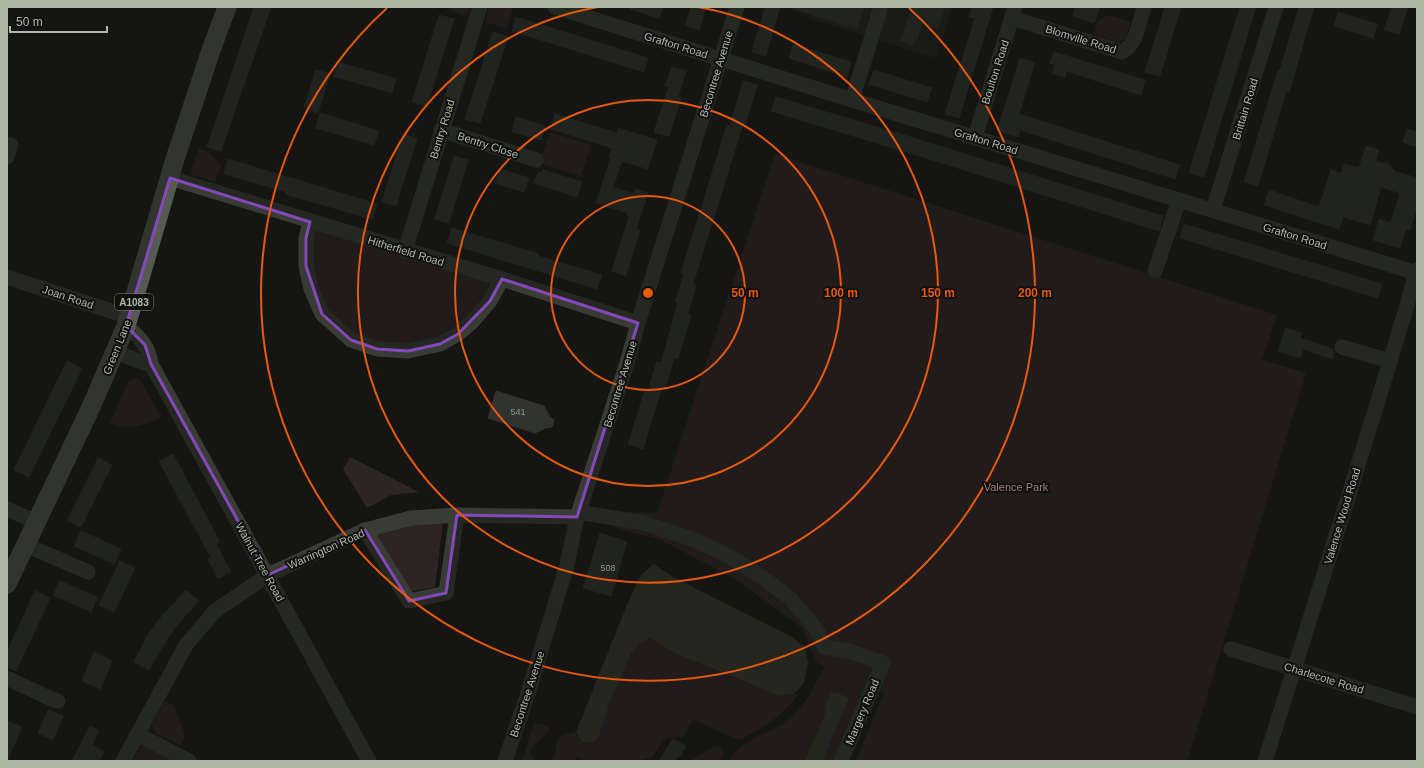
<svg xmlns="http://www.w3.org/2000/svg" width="1424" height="768" viewBox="0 0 1424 768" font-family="Arial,sans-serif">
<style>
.built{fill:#212320}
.green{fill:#2f2425}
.water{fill:#383b29}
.building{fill:#30332f;stroke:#2f322e}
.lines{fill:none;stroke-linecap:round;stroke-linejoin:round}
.minor{stroke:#383c35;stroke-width:15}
.major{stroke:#555b51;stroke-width:19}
.marked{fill:none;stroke:#8548ba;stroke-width:3;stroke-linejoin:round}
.ring{fill:none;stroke:#e8590c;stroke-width:2}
.labels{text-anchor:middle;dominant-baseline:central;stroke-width:4;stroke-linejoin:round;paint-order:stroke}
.number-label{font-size:9px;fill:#8f9788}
.shield{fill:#10110f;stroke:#7f8678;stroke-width:1}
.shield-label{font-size:10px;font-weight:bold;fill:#afb8a5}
.street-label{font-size:11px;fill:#afb8a5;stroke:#10110f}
.park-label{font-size:11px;fill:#a47a82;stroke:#10110f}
.centre{fill:#e8590c;stroke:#10110f;stroke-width:2}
.ring-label{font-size:12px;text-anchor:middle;font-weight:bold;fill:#e8590c;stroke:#10110f;stroke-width:4;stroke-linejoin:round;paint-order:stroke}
</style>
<rect width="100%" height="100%" fill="#151614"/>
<polygon class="built" points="811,7 952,7 936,58 808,18"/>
<g class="green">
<polygon points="448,7 469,7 466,16 450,11"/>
<polygon points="489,7 513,7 507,29 485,22"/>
<polygon points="1109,15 1131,22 1125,39 1118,42 1094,34 1098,20"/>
<polygon points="550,132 591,145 581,176 540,163"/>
<polygon points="199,148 209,153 221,165 215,182 190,174"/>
<path d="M775,154L1277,315L1262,360L1306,373L1187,761H856L884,693L868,685L836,761H729C741,740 765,735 784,723C804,709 814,687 825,666L817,663L802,628L734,578L659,539L621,530L603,520L608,511L657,513Z"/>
<polygon points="310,222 502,279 473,321 408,351 351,340 311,289"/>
<path d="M137,377L143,385L161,417C140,427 132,430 110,423L128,382Z"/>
<polygon points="350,457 419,492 391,495 367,508 343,469"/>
<polygon points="443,521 435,587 409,592 375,533 409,524"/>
<path d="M649,638L679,655L756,686L778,696L794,694L798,695C782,716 762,729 739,740L694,720L690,724L683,737L666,738L651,758L643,759L642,761H587L577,756L575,761H552C560,742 551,737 576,732L582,742L599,736L611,699L631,653L641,643Z"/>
<polygon points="165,701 174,705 185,736 180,745 156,733 152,725"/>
<polygon points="534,723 548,726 549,730 531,749 532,757 535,761 522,761"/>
<polygon points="141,746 143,746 174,761 133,761"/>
<polygon points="714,747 719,747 723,751 723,755 720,761 691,761 694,758"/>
</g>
<g class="water">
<polygon points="654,564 673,577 792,637 804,646 808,661 804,683 794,694 778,696 756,686 679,655 649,638 641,643 631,653 611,699 599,736 593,742 582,742 576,732 626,607 641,575"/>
<polygon points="835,692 849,698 822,761 805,761 825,715 827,702 830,694"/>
</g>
<g class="building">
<polygon points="254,7 271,7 221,151 207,147"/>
<polygon points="631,7 663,7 659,18 630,9"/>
<polygon points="691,7 705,10 699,30 685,25"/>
<polygon points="765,7 780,7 766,56 752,52"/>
<polygon points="794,7 864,7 857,29 794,9"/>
<polygon points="912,7 945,7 938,28 922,23 917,40 914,39 912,45 901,41"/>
<polygon points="972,7 993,7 959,118 945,114 975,18 969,17"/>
<polygon points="1076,7 1100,7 1094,23 1073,16"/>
<polygon points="1165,7 1181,7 1160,76 1145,72"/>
<polygon points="1240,7 1256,7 1204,177 1189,173"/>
<polygon points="1299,7 1314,7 1289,93 1286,92 1258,186 1244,182 1278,70 1280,70"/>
<polygon points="1392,7 1408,7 1399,34 1384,30"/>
<polygon points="1338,12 1377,24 1373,38 1334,26"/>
<polygon points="439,15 454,19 427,106 412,102"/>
<polygon points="516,17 648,58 644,72 512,31"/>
<polygon points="493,32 508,37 480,123 465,119"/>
<polygon points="793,44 851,62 847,77 789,58"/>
<polygon points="1054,52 1145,80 1141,95 1066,71 1065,77 1052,73 1055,65 1050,63"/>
<polygon points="1020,58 1035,63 1019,114 1180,165 1175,179 1020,130 1018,137 997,131"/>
<polygon points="338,62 396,79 392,93 333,76"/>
<polygon points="672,67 686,71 678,97 681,98 669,136 654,132 669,87 665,86"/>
<polygon points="316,70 330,74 318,113 304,108"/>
<polygon points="874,70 932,88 927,102 869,84"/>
<polygon points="743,81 757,85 745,125 743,124 693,284 696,285 688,314 691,315 678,359 674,358 665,388 662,387 643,449 628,444 645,390 648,391 657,361 661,363 678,303 675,302 684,274 681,273 727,125 730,126"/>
<polygon points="776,97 901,134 1163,216 1159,231 913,154 771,111"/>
<polygon points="320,113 379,131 374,145 316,128"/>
<polygon points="555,114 617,133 618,128 657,140 648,169 622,161 613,187 634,194 636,189 648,193 636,229 640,230 626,276 612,271 629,217 627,216 628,213 596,203 611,157 609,157 612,148 551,129"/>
<polygon points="516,117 545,126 541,140 512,132"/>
<polygon points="1407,129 1417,132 1417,147 1403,142"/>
<polygon points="403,134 417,138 396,206 382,202"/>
<polygon points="1366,146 1379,150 1376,162 1389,164 1394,171 1417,178 1417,206 1410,230 1406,229 1400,248 1373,240 1379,219 1391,223 1400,193 1381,187 1370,225 1343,217 1339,229 1264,205 1269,190 1319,207 1331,170 1341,173 1344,164 1359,168"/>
<polygon points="454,156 468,160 449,223 435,219"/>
<polygon points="228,159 377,204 372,219 285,194 286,192 224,174"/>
<polygon points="500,169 529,178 524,192 495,183"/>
<polygon points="543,170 582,182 577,197 534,183 538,172 541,173"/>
<polygon points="1184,224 1382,284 1378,298 1180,238"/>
<polygon points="452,228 539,254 538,256 602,275 597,289 447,243"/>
<polygon points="1286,328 1302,333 1300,338 1333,349 1334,351 1332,359 1303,349 1300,358 1278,351"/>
<polygon points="67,361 82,368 29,477 14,470"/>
<polygon points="496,391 544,406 550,417 554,420 552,427 546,428 535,433 488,418"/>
<polygon points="173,454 220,542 216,544 231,572 218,579 208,559 211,558 159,461"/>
<polygon points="98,458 112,465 81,527 67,520"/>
<polygon points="81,531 121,549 114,564 74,546"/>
<polygon points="600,533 627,542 611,596 583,588"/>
<polygon points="120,561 135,568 114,612 99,605"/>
<polygon points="60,581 98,597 91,612 53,595"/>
<polygon points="186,590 199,601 177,625 167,639 149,670 134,662 149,633 163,615"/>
<polygon points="35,591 50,598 16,671 7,667 7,652"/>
<polygon points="94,652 111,660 111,664 100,689 82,681"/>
<polygon points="48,710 63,716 53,740 38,733"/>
<polygon points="7,721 22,727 7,761"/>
<polygon points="90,726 99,731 92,745 104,751 99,761 72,761"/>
<polygon points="673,738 686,746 680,757 678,756 675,761 659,761"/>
</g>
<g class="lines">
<g class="minor">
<polyline points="555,7 852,100 1417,273"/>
<path d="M1012,18L1122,52C1137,45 1139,22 1144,7"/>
<polyline points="852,100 880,10"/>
<polyline points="441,130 536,160"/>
<polyline points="975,137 1015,7"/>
<polyline points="7,157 11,145"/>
<polyline points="170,178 502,279 638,323"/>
<polyline points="1213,210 1276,7"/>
<polyline points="310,222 306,238 306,266 311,289 322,314 351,340 377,349 408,351 440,344 458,334 473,321 490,301 502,279"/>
<polyline points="405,251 480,7"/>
<polyline points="1155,271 1179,200"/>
<polyline points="7,277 129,317"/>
<path d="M126,326C139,336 149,347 151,364L369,761"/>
<polyline points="1342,347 1390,361"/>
<polyline points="115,352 144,363 151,364"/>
<polyline points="7,509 37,522"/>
<polyline points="579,512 644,523 692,539 725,554 759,575 790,598 817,630 824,647 852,652 883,663 841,761"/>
<polyline points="365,530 409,601 446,593 457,515"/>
<polyline points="26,545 88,572"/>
<polyline points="1231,649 1417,707"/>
<polyline points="7,678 49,698 58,701"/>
<polyline points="137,734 189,761"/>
<polyline points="123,761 186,645 215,611 268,575 365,530 411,518 457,515 577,517"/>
<polyline points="505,761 528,693 567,565 577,517 627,363 638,323 737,7"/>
<path d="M1265,761C1311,616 1357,471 1401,325C1407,307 1411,288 1417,270"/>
</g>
<polyline class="major" points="7,584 91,407 126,326 175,159 210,53 227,7"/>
</g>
<path d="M0 0H1424V768H0ZM170,178L310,222L306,238V266L322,314L351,340L377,349L408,351L440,344L458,334L490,301L502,279L638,323L577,517L457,515L446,593L409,601L365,530L268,575L151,364L145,345L126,326Z" fill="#151614" fill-opacity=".55" fill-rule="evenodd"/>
<path class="marked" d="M170,178L310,222L306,238V266L322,314L351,340L377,349L408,351L440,344L458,334L490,301L502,279L638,323L577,517L457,515L446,593L409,601L365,530L268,575L151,364L145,345L126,326Z"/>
<g class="ring">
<circle cx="648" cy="293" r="97"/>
<circle cx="648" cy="293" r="193"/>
<path d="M698 7A290 290 0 1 1 598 7"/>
<path d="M909 8A387 387 0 1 1 387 8"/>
</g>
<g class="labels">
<g class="number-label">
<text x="518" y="412">541</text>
<text x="608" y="568">508</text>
</g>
<rect class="shield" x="115" y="294" width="38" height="16" rx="3"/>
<g class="shield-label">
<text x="134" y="302">A1083</text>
</g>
<g class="street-label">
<text transform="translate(1081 39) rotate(17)">Blomville Road</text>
<text transform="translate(676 45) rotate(17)">Grafton Road</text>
<text transform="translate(995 72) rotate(-72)">Boulton Road</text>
<text transform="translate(716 74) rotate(-73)">Becontree Avenue</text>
<text transform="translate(1245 109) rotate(-73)">Brittain Road</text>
<text transform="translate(442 129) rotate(-73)">Bentry Road</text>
<text transform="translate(986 141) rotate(17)">Grafton Road</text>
<text transform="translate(488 145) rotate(18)">Bentry Close</text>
<text transform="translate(1295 236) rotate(17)">Grafton Road</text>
<text transform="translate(406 251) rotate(17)">Hitherfield Road</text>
<text transform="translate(68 297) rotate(18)">Joan Road</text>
<text transform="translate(117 347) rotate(-68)">Green Lane</text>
<text transform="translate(620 384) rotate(-73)">Becontree Avenue</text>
<text transform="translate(1342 516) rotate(-73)">Valence Wood Road</text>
<text transform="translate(326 549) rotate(-24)">Warrington Road</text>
<text transform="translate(260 562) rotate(61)">Walnut Tree Road</text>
<text transform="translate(1324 678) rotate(17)">Charlecote Road</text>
<text transform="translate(527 694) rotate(-72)">Becontree Avenue</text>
<text transform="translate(862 712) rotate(-67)">Margery Road</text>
</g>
<g class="park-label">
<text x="1016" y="487">Valence Park</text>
</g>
</g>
<circle cx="648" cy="293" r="6" class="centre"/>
<g class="ring-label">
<text x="745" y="297">50 m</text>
<text x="841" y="297">100 m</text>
<text x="938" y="297">150 m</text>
<text x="1035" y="297">200 m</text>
</g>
<rect width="1424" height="768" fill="none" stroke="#afb8a5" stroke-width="16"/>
<path d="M10 26v6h97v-6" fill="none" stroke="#afb8a5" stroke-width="2"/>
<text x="16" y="26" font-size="12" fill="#afb8a5" stroke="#10110f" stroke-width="3" paint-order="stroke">50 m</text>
</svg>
